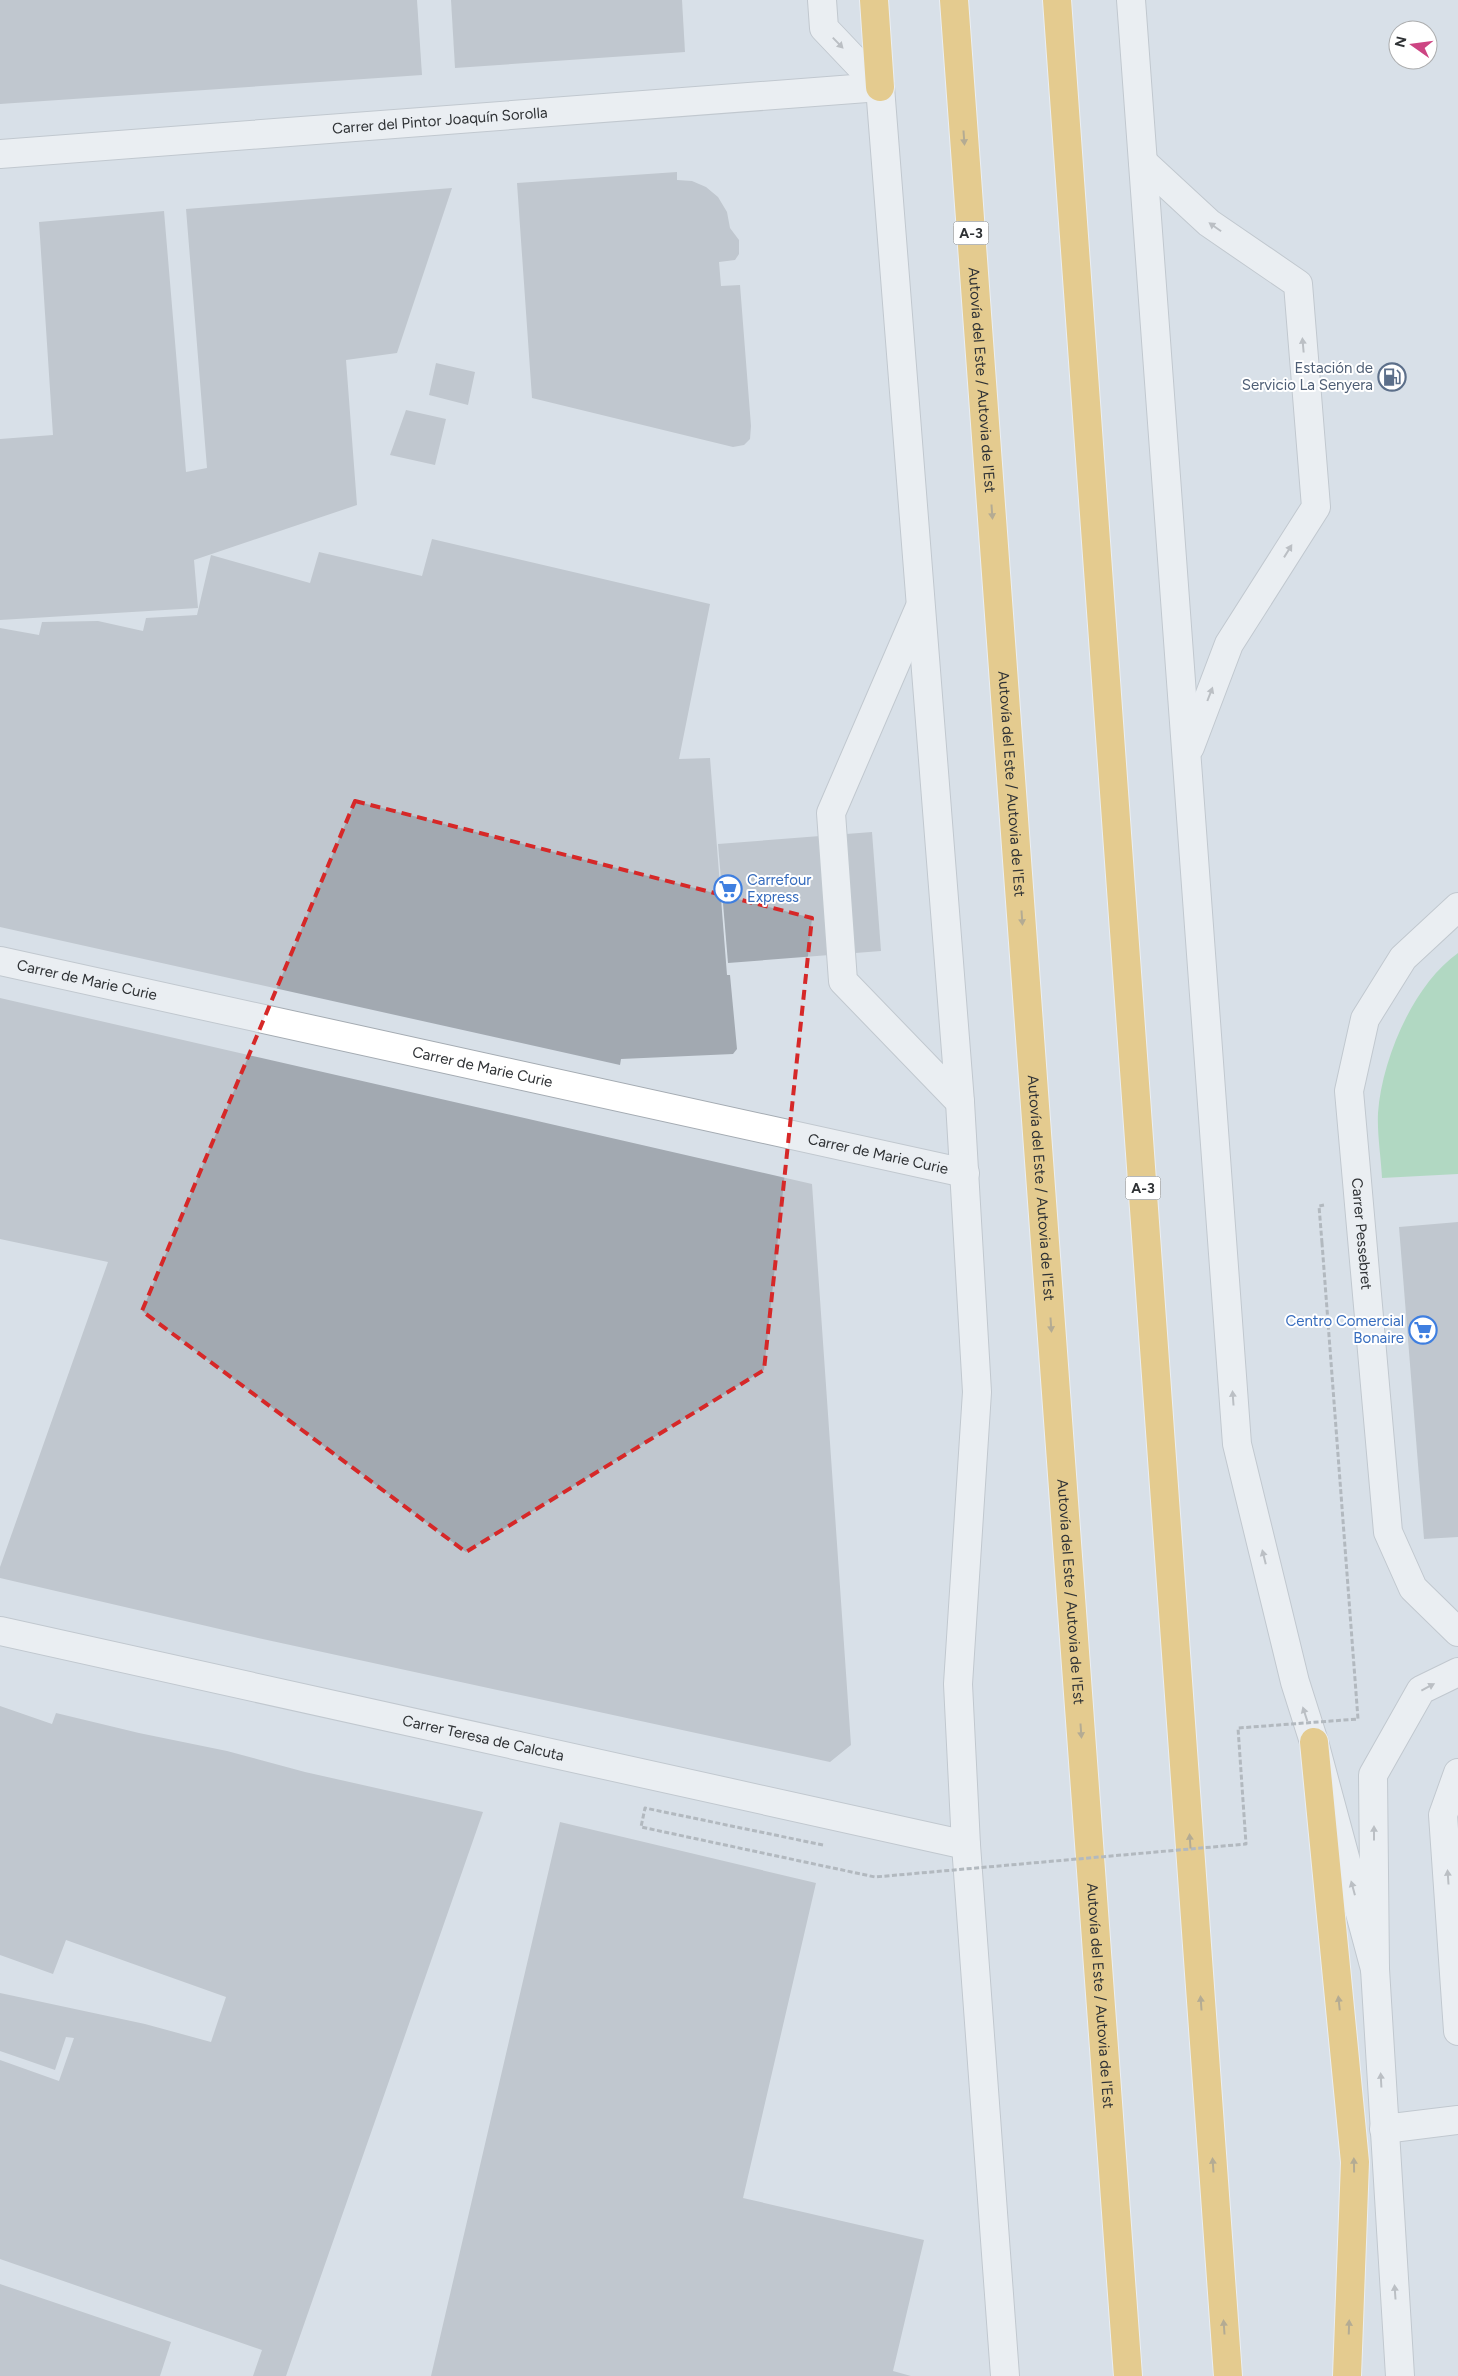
<svg xmlns="http://www.w3.org/2000/svg" width="1458" height="2376" viewBox="0 0 1458 2376" font-family="Figtree,sans-serif">
<style>
.green{fill:#82cf96}
.building{fill:#a2a9b1}
.lines{fill:none;stroke-linecap:round;stroke-linejoin:round}
.minor-casing{stroke:#a4abb2;stroke-width:30}
.highway-casing{stroke:#fff;stroke-width:30}
.path{stroke:#84898f;stroke-width:3;stroke-dasharray:5 2.5;stroke-linecap:butt}
.minor{stroke:#fff;stroke-width:28}
.highway{stroke:#f2b225;stroke-width:28}
.path-bridge{stroke:#84898f;stroke-width:3;stroke-dasharray:5 2.5;stroke-linecap:butt}
.oneway{fill:#97989a}
.oneway2{fill:#876c2e}
.marked{fill:none;stroke:#d62828;stroke-width:4;stroke-dasharray:10 6;stroke-linejoin:round}
.labels{text-anchor:middle;dominant-baseline:central;stroke-width:4;stroke-linejoin:round;paint-order:stroke}
.shield{fill:#fff;stroke:#6d7072;stroke-width:1}
.shield-label{font-size:14px;font-weight:bold;fill:#2f3235}
.street-label{font-size:15px;fill:#2f3235;stroke:#fff}
.service-label{font-size:15px;fill:#4e5e75;stroke:#fff;text-anchor:end}
.shop-label{font-size:15px;fill:#366cbe;stroke:#fff;text-anchor:start}
</style>
<rect width="100%" height="100%" fill="#d8e0e8"/>
<path class="green" d="M1458,953V1174L1382,1178C1381,1157 1377,1134 1378,1113C1382,1059 1413,985 1458,953Z"/>
<g class="building">
<polygon points="0,0 417,0 422,75 0,104"/>
<polygon points="451,0 682,0 685,52 455,68"/>
<polygon points="677,172 677,180 692,181 706,187 718,197 727,212 730,228 739,240 739,254 735,260 719,262 721,286 740,285 751,426 750,439 744,445 733,447 532,398 517,183"/>
<polygon points="452,188 397,353 346,360 357,505 194,560 198,608 0,620 0,439 53,435 39,222 164,211 186,472 207,468 186,209"/>
<polygon points="436,363 475,372 468,405 429,395"/>
<polygon points="406,410 446,419 435,465 390,455"/>
<polygon points="432,539 710,604 679,759 710,758 727,975 730,975 737,1049 733,1054 621,1059 620,1065 0,927 0,628 39,635 42,622 98,621 143,631 146,618 197,615 211,555 310,583 319,552 422,576"/>
<polygon points="872,832 881,951 728,963 718,844"/>
<polygon points="0,998 812,1184 851,1745 830,1762 258,1638 0,1578 0,1567 108,1262 0,1239"/>
<polygon points="1458,1222 1458,1537 1424,1539 1399,1227"/>
<polygon points="0,1706 52,1724 56,1713 139,1733 227,1751 305,1772 483,1812 286,2376 253,2376 262,2350 0,2259 0,2060 59,2081 74,2038 66,2037 55,2070 0,2051 0,1993 145,2024 211,2042 226,1997 66,1940 53,1974 0,1955"/>
<polygon points="560,1822 816,1883 743,2198 924,2240 893,2371 911,2376 431,2376"/>
<polygon points="0,2284 171,2342 160,2376 0,2376"/>
</g>
<g class="lines">
<g class="minor-casing">
<g id="minor">
<polyline points="822,0 824,28 880,87 960,1102 977,1392 958,1684 966,1845 1005,2376"/>
<polyline points="1131,0 1237,1444 1295,1682 1314,1742 1375,1969"/>
<path id="s1" d="M0,154L880,87"/>
<polyline points="1143,162 1209,223 1298,284 1316,507 1229,644 1190,747"/>
<polyline points="919,609 831,813 843,981 960,1102"/>
<path id="s2" d="M1458,907L1403,958L1365,1019L1349,1091L1388,1532L1413,1588L1458,1632"/>
<path id="s3" d="M0,961L965,1173"/>
<path id="s4" d="M0,1631L966,1845"/>
<polyline points="1458,1773 1443,1815 1458,2031"/>
<polyline points="1384,2129 1458,2120"/>
<polyline points="1400,2376 1375,1969 1373,1775 1421,1690 1458,1672"/>
</g>
</g>
<g class="highway-casing">
<g id="highway">
<polyline points="874,0 880,87"/>
<path id="s5" d="M954,0L1128,2376"/>
<polyline points="1057,0 1228,2376"/>
<polyline points="1314,1742 1355,2162 1347,2376"/>
</g>
</g>
<polyline class="path" points="1322,1243 1319,1206 1324,1205"/>
<use href="#minor" class="minor"/>
<use href="#highway" class="highway"/>
<polyline class="path-bridge" points="823,1845 645,1808 641,1827 875,1877 1246,1844 1238,1728 1358,1719 1322,1243"/>
</g>
<defs><path id="oneway-solid" d="M-6-.8H1V-3.2L6.5 0L1 3.2V.8H-6Z" transform="scale(1.25)"/></defs>
<g class="oneway">
<use href="#oneway-solid" transform="translate(838 43) rotate(46)"/>
<use href="#oneway-solid" transform="translate(1215 227) rotate(-145)"/>
<use href="#oneway-solid" transform="translate(1303 345) rotate(-95)"/>
<use href="#oneway-solid" transform="translate(1288 551) rotate(-58)"/>
<use href="#oneway-solid" transform="translate(1210 694) rotate(-69)"/>
<use href="#oneway-solid" transform="translate(1233 1398) rotate(-94)"/>
<use href="#oneway-solid" transform="translate(1264 1557) rotate(-104)"/>
<use href="#oneway-solid" transform="translate(1428 1687) rotate(-28)"/>
<use href="#oneway-solid" transform="translate(1305 1714) rotate(-108)"/>
<use href="#oneway-solid" transform="translate(1374 1833) rotate(-90)"/>
<use href="#oneway-solid" transform="translate(1448 1877) rotate(-94)"/>
<use href="#oneway-solid" transform="translate(1353 1888) rotate(-105)"/>
<use href="#oneway-solid" transform="translate(1381 2080) rotate(-93)"/>
<use href="#oneway-solid" transform="translate(1395 2292) rotate(-94)"/>
</g>
<g class="oneway2">
<use href="#oneway-solid" transform="translate(964 138) rotate(86)"/>
<use href="#oneway-solid" transform="translate(992 512) rotate(86)"/>
<use href="#oneway-solid" transform="translate(1022 918) rotate(86)"/>
<use href="#oneway-solid" transform="translate(1051 1325) rotate(86)"/>
<use href="#oneway-solid" transform="translate(1081 1731) rotate(86)"/>
<use href="#oneway-solid" transform="translate(1190 1841) rotate(-94)"/>
<use href="#oneway-solid" transform="translate(1201 2003) rotate(-94)"/>
<use href="#oneway-solid" transform="translate(1339 2003) rotate(-96)"/>
<use href="#oneway-solid" transform="translate(1213 2165) rotate(-94)"/>
<use href="#oneway-solid" transform="translate(1354 2165) rotate(-91)"/>
<use href="#oneway-solid" transform="translate(1224 2327) rotate(-94)"/>
<use href="#oneway-solid" transform="translate(1349 2327) rotate(-88)"/>
</g>
<path d="M0 0H1458V2376H0ZM355,801L812,918L764,1370L466,1552L142,1311Z" fill="#d8e0e8" fill-opacity=".55" fill-rule="evenodd"/>
<path class="marked" d="M355,801L812,918L764,1370L466,1552L142,1311Z"/>
<defs>
<g id="fuel-ring" transform="scale(1.4375)"><circle r="9.5" fill="#fff" stroke="#5c6f8a" stroke-width="1.5"/><path d="M-5.5-6h7V0h2V4h1.3V-2.5L3-4.5l.8-.8L6-3V5H2.5V1h-1V6h-7ZM-4.2-4.7v3.2H.2V-4.7Z" fill="#5c6f8a"/></g>
<g id="supermarket-ring" transform="scale(1.4375)"><circle r="9.5" fill="#fff" stroke="#3f7fe0" stroke-width="1.5"/><path d="M-6-5.5h2.5l.6 2H6L4.5 2H-2.5L-4.4-4H-6ZM-1.5 3.2a1.3 1.3 0 1 0 .1 0ZM3 3.2a1.3 1.3 0 1 0 .1 0Z" fill="#3f7fe0"/></g>
</defs>
<g fill-rule="evenodd">
<use href="#fuel-ring" x="1392" y="377"/>
<use href="#supermarket-ring" x="728" y="889"/>
<use href="#supermarket-ring" x="1423" y="1330"/>
</g>
<g class="labels">
<g class="shield">
<rect x="953.5" y="221.5" width="35" height="23" rx="4"/>
<rect x="1125.5" y="1176.5" width="35" height="23" rx="4"/>
</g>
<g class="shield-label">
<text x="971" y="233">A-3</text>
<text x="1143" y="1188">A-3</text>
</g>
<g class="street-label">
<text stroke="none"><textPath href="#s1" startOffset="441">Carrer del Pintor Joaquín Sorolla</textPath></text>
<text stroke="none"><textPath href="#s5" startOffset="381">Autovía del Este / Autovia de l'Est</textPath></text>
<text stroke="none"><textPath href="#s5" startOffset="786">Autovía del Este / Autovia de l'Est</textPath></text>
<text stroke="none"><textPath href="#s3" startOffset="89">Carrer de Marie Curie</textPath></text>
<text stroke="none"><textPath href="#s3" startOffset="494">Carrer de Marie Curie</textPath></text>
<text stroke="none"><textPath href="#s3" startOffset="899">Carrer de Marie Curie</textPath></text>
<text stroke="none"><textPath href="#s5" startOffset="1191">Autovía del Este / Autovia de l'Est</textPath></text>
<text stroke="none"><textPath href="#s2" startOffset="364">Carrer Pessebret</textPath></text>
<text stroke="none"><textPath href="#s5" startOffset="1596">Autovía del Este / Autovia de l'Est</textPath></text>
<text stroke="none"><textPath href="#s4" startOffset="495">Carrer Teresa de Calcuta</textPath></text>
<text stroke="none"><textPath href="#s5" startOffset="2001">Autovía del Este / Autovia de l'Est</textPath></text>
</g>
<g class="service-label">
<text x="1373" y="368">Estación de<tspan x="1373" dy="17">Servicio La Senyera</tspan></text>
</g>
<g class="shop-label">
<text x="747" y="880">Carrefour<tspan x="747" dy="17">Express</tspan></text>
<text x="1404" y="1321" text-anchor="end">Centro Comercial<tspan x="1404" dy="17">Bonaire</tspan></text>
</g>
</g>
<g transform="translate(1413 45) rotate(284)"><circle r="24" fill="#ffffff" stroke="#acadae"/>
<path d="M0-4L9 19L0 12L-9 19Z" fill="#cd4583"/>
<text y="-8" font-size="14" font-weight="bold" text-anchor="middle" fill="#2f3235">N</text>
</g>
</svg>
